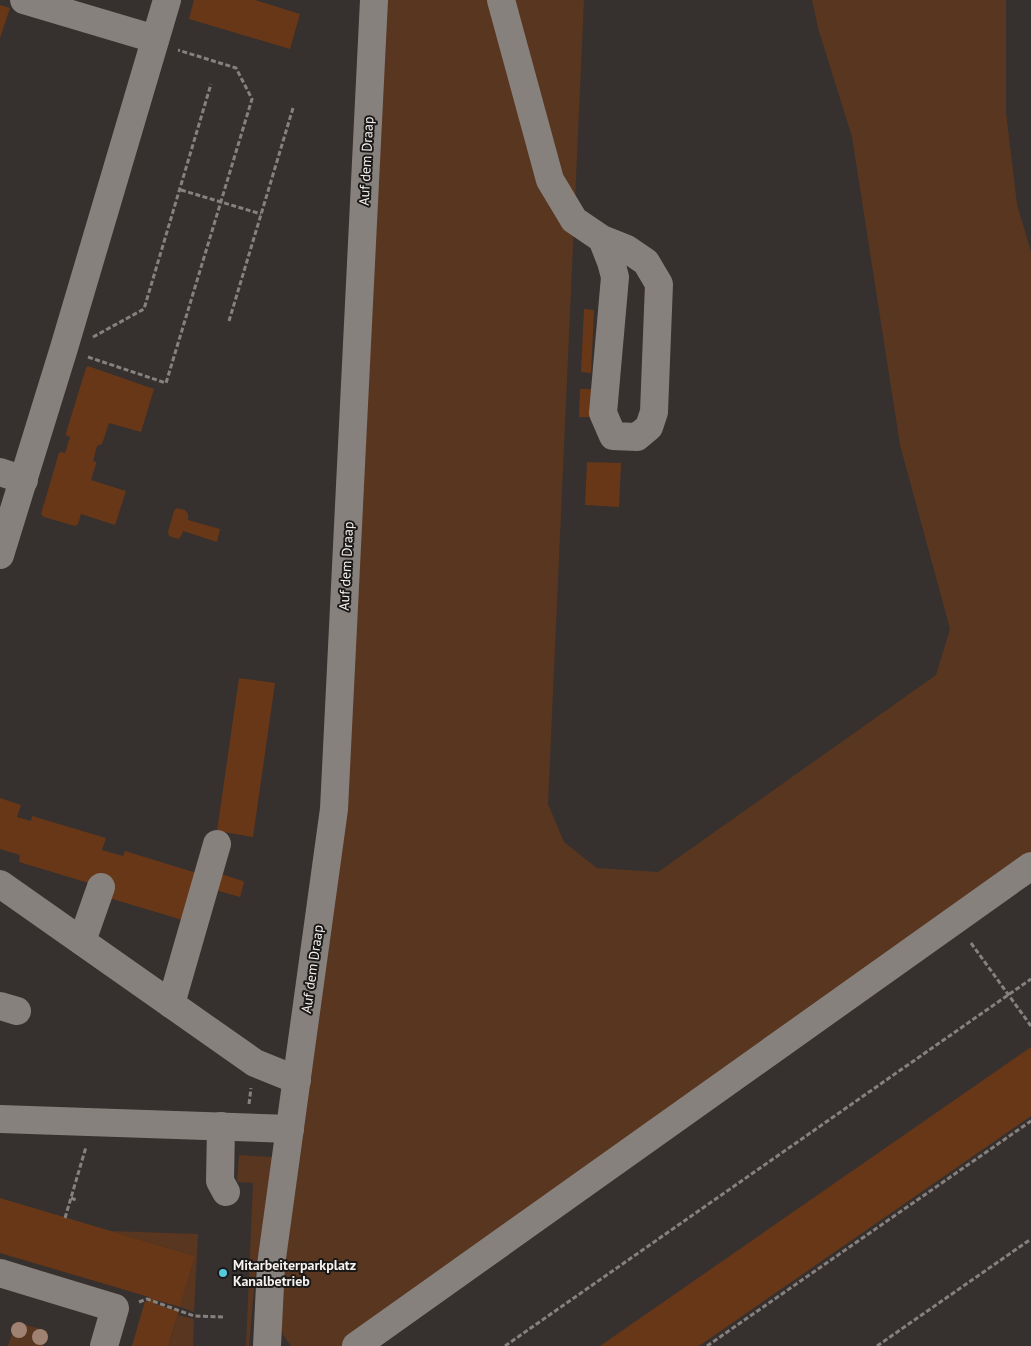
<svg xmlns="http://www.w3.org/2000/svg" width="1031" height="1346" viewBox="0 0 1031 1346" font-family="'PT Sans',sans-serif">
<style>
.green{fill:#593620}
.building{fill:#683717}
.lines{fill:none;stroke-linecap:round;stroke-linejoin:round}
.path{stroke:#86817f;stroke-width:3;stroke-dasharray:5 2.5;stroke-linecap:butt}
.minor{stroke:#87817d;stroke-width:28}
.tree{fill:#a08272}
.poi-dot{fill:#54cadc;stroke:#1b1918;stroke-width:2}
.labels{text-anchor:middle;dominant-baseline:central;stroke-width:4;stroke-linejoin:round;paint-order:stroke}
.street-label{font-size:14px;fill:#f6f2f0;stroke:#1b1918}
.poi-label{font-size:14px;font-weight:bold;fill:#f6f2f0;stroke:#1b1918;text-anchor:start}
</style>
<rect width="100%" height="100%" fill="#36302e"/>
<g class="green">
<polygon points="387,0 584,0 548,804 564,842 597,868 658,872 936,675 950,629 900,445 852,137 818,28 812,0 1006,0 1006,112 1017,204 1031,252 1031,857 344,1346 291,1346 283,1335 277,1315 301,1132"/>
<polygon points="239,1155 273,1157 255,1277 249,1346 246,1346 253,1183 237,1182"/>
<polygon points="111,1231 198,1234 194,1312 180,1307 195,1256"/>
<polygon points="178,1315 194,1319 193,1346 168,1346"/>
<polygon points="16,1322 47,1331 43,1346 8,1346"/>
</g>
<g class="building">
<polygon points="194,0 255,0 300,14 290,49 189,19"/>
<polygon points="0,5 10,8 0,38"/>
<polygon points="584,309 594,310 591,373 581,372"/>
<polygon points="88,366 154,389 141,432 109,423 102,444 97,446 93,461 96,462 96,464 91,480 126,491 115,525 81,514 78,524 75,526 44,517 41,514 59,453 61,452 65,453 70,437 66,435 66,433 86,368"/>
<polygon points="580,389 596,389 595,417 579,417"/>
<polygon points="587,462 621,463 619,507 585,505"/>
<polygon points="177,508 185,510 188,514 188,520 220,529 217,542 183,531 181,536 178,539 169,536 168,532 174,511"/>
<polygon points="239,678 275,683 253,837 217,831"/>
<polygon points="0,798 21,805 17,817 31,821 32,816 106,838 102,850 123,856 125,851 200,874 186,921 109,898 92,884 19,862 20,855 0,849"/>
<polygon points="221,874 243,881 244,883 240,897 215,890"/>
<polygon points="1031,1047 1031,1116 699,1346 600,1346"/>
<polygon points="0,1198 195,1256 180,1307 156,1300 155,1304 179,1311 168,1346 132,1346 145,1301 148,1302 149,1297 0,1253"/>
</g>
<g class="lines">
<g class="path">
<polyline points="181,190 261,214"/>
<polyline points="229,321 293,108"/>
<polyline points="93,337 144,309 211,84"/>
<polyline points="88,357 166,383 252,99 236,68 178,50"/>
<polyline points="971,943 1031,1026"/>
<polyline points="249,1104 251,1088"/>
<polyline points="71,1198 78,1201"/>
<polyline points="65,1218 86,1147"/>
<polyline points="139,1302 147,1299 194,1316 225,1317"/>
<polyline points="505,1346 1031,979"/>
<polyline points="707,1346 1031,1121"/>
<polyline points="877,1346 1031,1239"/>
</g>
<g class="minor">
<polyline points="24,0 155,39"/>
<polyline points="501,0 550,180 574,220 602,239 627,249 646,262 659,284 654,412 649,427 637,437 613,436 603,413 615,277 611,262 602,239"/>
<polyline points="0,472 24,480"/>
<polyline points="0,555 64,348 167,0"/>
<polyline points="0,884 255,1063 297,1080"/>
<polyline points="82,941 101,887"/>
<polyline points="171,1004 217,844"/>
<polyline points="0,1006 17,1011"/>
<polyline points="0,1119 290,1129"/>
<polyline points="221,1126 220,1181 226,1192"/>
<polyline points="0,1273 115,1308 104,1346"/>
<polyline points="267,1346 271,1265 334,809 374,0"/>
<polyline points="356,1346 1031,866"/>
</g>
</g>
<g class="tree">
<circle cx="19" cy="1330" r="8"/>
<circle cx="40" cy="1337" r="8"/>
</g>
<circle class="poi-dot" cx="223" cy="1273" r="5"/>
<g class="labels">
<g class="street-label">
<text transform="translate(366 161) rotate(-87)">Auf dem Draap</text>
<text transform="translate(346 566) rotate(-87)">Auf dem Draap</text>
<text transform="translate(312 969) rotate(-82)">Auf dem Draap</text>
</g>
<g class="poi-label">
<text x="233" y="1265">Mitarbeiterparkplatz<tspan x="233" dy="16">Kanalbetrieb</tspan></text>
</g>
</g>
</svg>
